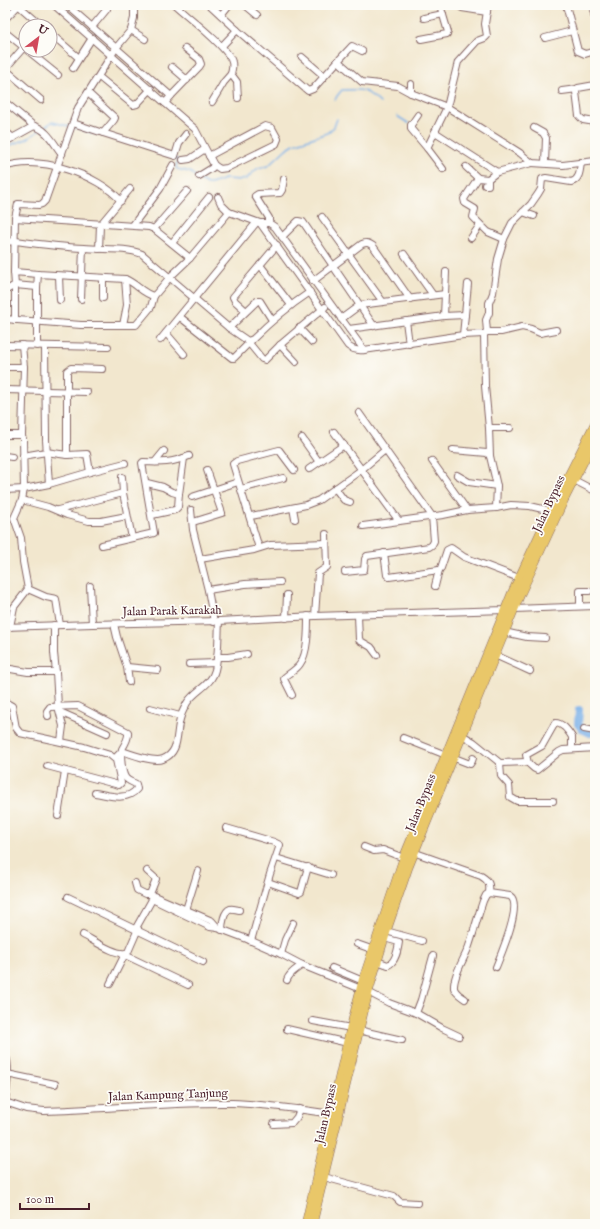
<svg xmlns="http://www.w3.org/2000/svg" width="600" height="1229" viewBox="0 0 600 1229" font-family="'IM FELL English',serif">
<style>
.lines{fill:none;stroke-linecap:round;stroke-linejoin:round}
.stream{stroke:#7ab0e8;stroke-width:1.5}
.river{stroke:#7ab0e8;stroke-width:8}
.minor-casing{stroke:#856564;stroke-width:8}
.highway-casing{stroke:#856564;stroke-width:10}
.minor{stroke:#fff;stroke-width:6}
.highway{stroke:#e9c769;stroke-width:9}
.labels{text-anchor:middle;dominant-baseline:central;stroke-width:3.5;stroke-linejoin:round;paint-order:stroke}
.street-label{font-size:12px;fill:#4a1f2b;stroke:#fdfcf7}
</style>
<rect width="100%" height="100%" fill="#fdfcf7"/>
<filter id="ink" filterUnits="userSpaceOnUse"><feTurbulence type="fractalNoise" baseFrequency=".025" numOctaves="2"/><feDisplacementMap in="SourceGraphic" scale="8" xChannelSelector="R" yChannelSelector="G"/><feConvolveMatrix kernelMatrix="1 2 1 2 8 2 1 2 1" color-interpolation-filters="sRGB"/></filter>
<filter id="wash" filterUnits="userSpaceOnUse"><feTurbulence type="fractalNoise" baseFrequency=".012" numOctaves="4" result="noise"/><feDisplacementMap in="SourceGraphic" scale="16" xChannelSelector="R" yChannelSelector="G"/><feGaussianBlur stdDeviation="0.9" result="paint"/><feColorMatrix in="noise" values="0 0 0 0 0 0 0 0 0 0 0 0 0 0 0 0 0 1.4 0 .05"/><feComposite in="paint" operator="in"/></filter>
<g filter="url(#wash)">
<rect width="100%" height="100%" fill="#f2e7ce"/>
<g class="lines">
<g class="stream">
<path d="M335,100L337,96L342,90C362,89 366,89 380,103"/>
<polyline points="397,116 408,123"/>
<polyline points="73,127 96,134"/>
<polyline points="43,128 52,122 69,126"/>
<polyline points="5,147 27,139 40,130"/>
<polyline points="174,158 178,160 176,167 177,169 190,172 197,178 207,184 211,184 225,179 242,180 246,179 258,168 268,166 286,149 294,144 327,133 334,127 337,119"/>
</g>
<polyline class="river" points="579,710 578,724 582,729 590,733"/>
</g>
</g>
<g filter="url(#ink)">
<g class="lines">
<g class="minor-casing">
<g id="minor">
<polyline points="18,5 42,26"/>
<polyline points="54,5 165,103 171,96 67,5"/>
<polyline points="134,5 134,18 131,30 116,48 78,108 45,201 42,204 39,205 18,204 15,218 149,227 154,229 190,258"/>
<path d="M175,5C187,16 229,48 232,62C233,65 232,70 231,74L237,82L238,98"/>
<polyline points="210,5 237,30 308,91 313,89 338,61 362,82 398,86 411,93 447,107 520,153 532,163 563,165 595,161"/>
<polyline points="245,5 257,15"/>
<polyline points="566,5 578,51 585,54 595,51"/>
<polyline points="592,5 595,18"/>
<polyline points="462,8 487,12"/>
<polyline points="221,15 229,5"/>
<polyline points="424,18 443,14"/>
<polyline points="5,19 19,5"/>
<polyline points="92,27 107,9 107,5"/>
<polyline points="131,30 145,39"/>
<polyline points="5,32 26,49"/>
<polyline points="50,33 79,58"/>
<polyline points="545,38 572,31"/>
<polyline points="421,39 447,34 448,32 440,5"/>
<polyline points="222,46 237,30"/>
<polyline points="27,50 58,75"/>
<polyline points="302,57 324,76"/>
<polyline points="338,61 352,46 362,51"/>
<polyline points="172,67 187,80"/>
<polyline points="73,68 92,38"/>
<polyline points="5,69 41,100"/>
<polyline points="5,69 24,47"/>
<polyline points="99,77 133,105 137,104 151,89"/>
<polyline points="411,84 411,93"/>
<polyline points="595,85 578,88 576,92 579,116 583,120 595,122"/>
<polyline points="562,91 577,89"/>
<polyline points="88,93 115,118 114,120 103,133 175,156 179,143 186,134"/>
<polyline points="171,96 199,67 201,64 199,59 185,48"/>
<path d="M5,102L34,126C47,129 54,144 62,154"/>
<polyline points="212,102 224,82 231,74"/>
<polyline points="165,103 195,129 214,165 212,168 199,176"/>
<polyline points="418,115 411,125 411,129 427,148"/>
<polyline points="73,123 103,133"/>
<polyline points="534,128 543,133 546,138 545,163"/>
<polyline points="5,131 13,138"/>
<polyline points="435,132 497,172 532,163"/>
<polyline points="5,142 34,126"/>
<polyline points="209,156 265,126 272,128 278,139 276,144 227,168 220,169 214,165"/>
<polyline points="183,160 190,159 205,149"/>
<path d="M5,167C39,155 98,174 121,201"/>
<polyline points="466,167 478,178"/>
<polyline points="443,169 427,148 447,107 458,62 477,41 485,38 487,36 485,24 488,5"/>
<polyline points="497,172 488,179 478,178 464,199 465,203 475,209 473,217 488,232 504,239"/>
<polyline points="485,185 488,185 488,179"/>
<polyline points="218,197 221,204 229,212"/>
<polyline points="523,212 534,216"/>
<polyline points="322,217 383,302"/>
<polyline points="260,223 269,223 275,227 364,350"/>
<polyline points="269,223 269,218 255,196 258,194 280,193 282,190 284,179"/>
<polyline points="133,225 160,189 173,165"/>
<polyline points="154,229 187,191"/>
<polyline points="282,237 298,221 303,222 374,326"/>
<polyline points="471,238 480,225"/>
<path d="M5,242L16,241C38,244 61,247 84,248C103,250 125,247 142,254L229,328L248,341L253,339C271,321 289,306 310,292"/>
<polyline points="172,243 209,197"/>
<polyline points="99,249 100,225 130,189"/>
<polyline points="404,254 433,295"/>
<polyline points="260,265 291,305"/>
<polyline points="14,272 15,218"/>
<polyline points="59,276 60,300"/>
<path d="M313,281L362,244C367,242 369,243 373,246L410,299"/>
<path d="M5,291L15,285L14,272L38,274L125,279C136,283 143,294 154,296L170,277L190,258L229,212L260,223L348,346C353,350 357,351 364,350L463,335L484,334L487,332L486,320L489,313V303L493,293L498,259L504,239L512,223L531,204L538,194L541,189L542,179L546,178L571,182C580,180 580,170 581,162"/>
<polyline points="103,298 103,278"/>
<polyline points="81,299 83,248"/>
<polyline points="246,311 235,301 233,297 277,245"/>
<polyline points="444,316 446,272"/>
<polyline points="180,317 232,358 234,358 251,341"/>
<polyline points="5,319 81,325 136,325 151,307 154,296"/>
<polyline points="341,319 360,305 445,294"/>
<polyline points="15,320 15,285 37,287 38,274"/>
<polyline points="406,321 409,344"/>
<polyline points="123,325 127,305 125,279"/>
<polyline points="229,328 257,301 260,301 272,320"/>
<polyline points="299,328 312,342"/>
<polyline points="349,329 444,316 465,315"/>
<polyline points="487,332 501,332 522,327 531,329 540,333 556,330"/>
<polyline points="166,333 184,354"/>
<polyline points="484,334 485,386 489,428"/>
<polyline points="463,335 468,284"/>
<polyline points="160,340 256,223"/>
<polyline points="249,343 262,359 265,360 280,345 325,307"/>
<polyline points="5,345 108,347"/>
<polyline points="22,345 24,367"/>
<polyline points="280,345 296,362"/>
<polyline points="37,346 37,287"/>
<polyline points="45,346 46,438"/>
<polyline points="5,367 24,367 22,435 5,435"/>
<polyline points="5,390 87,392"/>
<polyline points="334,432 399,521"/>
<polyline points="302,438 319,462 344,445"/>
<polyline points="23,439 24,489 49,484"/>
<polyline points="46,440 49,484 90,472"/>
<polyline points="453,450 487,453 490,456 497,486 496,508"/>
<polyline points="67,455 87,454 90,472 125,463"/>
<polyline points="5,456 12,457"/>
<polyline points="23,456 46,452 67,455 67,371 71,368 102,369"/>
<polyline points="490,456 489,428 510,428"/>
<polyline points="432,461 467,510"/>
<polyline points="155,462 164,451"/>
<polyline points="309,469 319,462"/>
<polyline points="457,475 469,482 497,486"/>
<polyline points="122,477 123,493 132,538"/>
<polyline points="574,480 595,491"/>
<polyline points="147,483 163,487 172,492 179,494 178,507 175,510 152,515"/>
<polyline points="335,488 344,500 350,502"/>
<polyline points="241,489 283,478"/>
<polyline points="5,490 24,489 22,500 14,518 21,538 23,562 28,589 14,607 10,627"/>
<polyline points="179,494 184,458"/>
<polyline points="192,497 238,482"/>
<polyline points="22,500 48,507 67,515 89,521 101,521 127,516"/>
<polyline points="293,508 295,519"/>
<polyline points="58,510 123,493"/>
<polyline points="191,510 193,530 208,590"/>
<polyline points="251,516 306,505 319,500 361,470 385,450"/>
<polyline points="193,522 222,513 207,470"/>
<polyline points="363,526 443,515 467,510 496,508 511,505 530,506 551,511"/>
<path d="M102,545L154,533L142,463L143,462C161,463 172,463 189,456"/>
<polyline points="259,548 233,464 237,461 279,450 294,470"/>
<polyline points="384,553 387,575 389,577 439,570 441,568 447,550 451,548 464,557 519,578"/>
<polyline points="200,559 254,550 270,545 326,543"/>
<polyline points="345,572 364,570 365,559 367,556 429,547 432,545 434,541 432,516 359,413"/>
<polyline points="90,586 92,624"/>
<polyline points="435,586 439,570"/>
<polyline points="28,589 46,597 56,599 60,625"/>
<polyline points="580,606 580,591 589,591"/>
<polyline points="358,615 359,640 371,647 377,655"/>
<polyline points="315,616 318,573 327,567 326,534"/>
<polyline points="286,618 287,595"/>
<polyline points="214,622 208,590 245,584 280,582"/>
<polyline points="114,624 117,637 127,667 158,670"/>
<polyline points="54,625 54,653 56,672 58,706 63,726 61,741"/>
<polyline points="5,627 92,624 219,621 315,616 505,610 514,609 595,606"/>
<polyline points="504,632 527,637 545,638"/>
<polyline points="495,655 530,671"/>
<polyline points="217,657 228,657 247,654"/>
<polyline points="189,664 216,663"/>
<polyline points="127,667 129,682"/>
<polyline points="5,668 28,672 56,672"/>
<path d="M292,695L284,679L285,677C290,673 297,669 300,664C308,653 308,630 308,616"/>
<polyline points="5,702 12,706 16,728 20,733 84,747 110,755 116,760 121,783 119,785 47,766"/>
<polyline points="150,708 180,716"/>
<polyline points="60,712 107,733"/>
<path d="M48,716L47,711L50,707L78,706L128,732C129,738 125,744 122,749C120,756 122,772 125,777C127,781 132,782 136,784L137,789C126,802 109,795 95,793"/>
<polyline points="584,729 595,731"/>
<path d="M462,735L474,742L500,763L526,762C531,764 532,769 537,770L559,752L563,750L595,748"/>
<polyline points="403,738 446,755"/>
<polyline points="452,757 470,764 472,761 473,758"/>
<path d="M115,758L122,751C131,754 154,763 163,759C181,752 175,732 181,716C182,712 185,707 187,703C195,690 211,686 215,670C219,655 218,637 219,621"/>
<polyline points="500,763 501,776 509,785 510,797 517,801 553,801"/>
<path d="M528,763L526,755L542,746L555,723C563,723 568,731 572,737V749"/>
<polyline points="58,816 65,771"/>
<polyline points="226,828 274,842 280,845 270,874 251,941"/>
<polyline points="364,847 374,851 383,850 404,858"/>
<path d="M413,852L481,876C489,881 490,884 489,893L486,895L483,901C478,916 474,931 469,946C465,958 453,975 454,988C455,993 461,996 465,999"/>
<polyline points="276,858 331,875"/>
<polyline points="147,871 156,879 150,894 152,899 210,927 218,928 247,939 281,954 302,965 361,989"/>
<polyline points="268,882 299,893 301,892 308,867"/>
<polyline points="135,883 137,890 145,894 150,894"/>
<path d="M489,893L510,896C523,904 501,954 496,967"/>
<polyline points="68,897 203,962"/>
<polyline points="185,913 198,871"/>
<polyline points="136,928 154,896 212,921 218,928"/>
<path d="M222,930C222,924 224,911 230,909C232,908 237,910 239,910"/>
<polyline points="386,931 422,941"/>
<path d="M83,935C93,940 119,958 128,952L138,929"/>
<polyline points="357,944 374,950"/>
<polyline points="281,954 285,940 293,923"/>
<polyline points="125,955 188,985"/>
<path d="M377,961L388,965C396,962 398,949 399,942L384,938"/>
<polyline points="332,968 363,981"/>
<path d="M287,980C290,972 296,970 302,965"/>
<polyline points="110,984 125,954"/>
<polyline points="368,992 389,1003 416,1013 442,1028 459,1036"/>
<polyline points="416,1013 421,1000 433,956"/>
<polyline points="313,1021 351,1028"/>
<polyline points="287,1029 348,1043"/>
<polyline points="358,1030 402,1040"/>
<path d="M5,1056C11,1063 6,1092 5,1102"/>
<polyline points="7,1074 55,1084"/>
<path d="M5,1102L26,1109L44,1111C107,1109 169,1102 232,1103C265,1104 299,1109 332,1114"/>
<polyline points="274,1124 292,1123 297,1117 300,1109"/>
<polyline points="324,1177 394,1196 400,1202 417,1203"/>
</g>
</g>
<g class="highway-casing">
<g id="highway">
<polyline points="306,1224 351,1028 363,981 404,858 512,594 551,511 595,424"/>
<polyline points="312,1224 368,992 386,931 408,867 520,594 564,499 595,438"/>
</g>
</g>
<use href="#minor" class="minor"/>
<use href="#highway" class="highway"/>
</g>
</g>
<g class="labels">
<g class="street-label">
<text transform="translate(549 504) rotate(-65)">Jalan Bypass</text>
<text transform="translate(172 611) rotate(-1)">Jalan Parak Karakah</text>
<text transform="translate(421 803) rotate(-68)">Jalan Bypass</text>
<text transform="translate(168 1095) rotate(-2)">Jalan Kampung Tanjung</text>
<text transform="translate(326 1114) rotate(-77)">Jalan Bypass</text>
</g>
</g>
<rect width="600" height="1229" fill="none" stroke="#fdfcf7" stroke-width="20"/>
<g transform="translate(38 38) rotate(31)"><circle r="19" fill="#fdfcf7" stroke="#b5a4a5"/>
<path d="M0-3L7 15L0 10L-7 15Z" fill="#d1495b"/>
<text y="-6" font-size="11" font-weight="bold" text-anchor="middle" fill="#4a1f2b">U</text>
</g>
<path d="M20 1203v6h69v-6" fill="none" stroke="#4a1f2b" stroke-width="2"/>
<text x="26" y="1203" font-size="12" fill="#4a1f2b" stroke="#fdfcf7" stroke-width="3" paint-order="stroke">100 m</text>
</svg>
